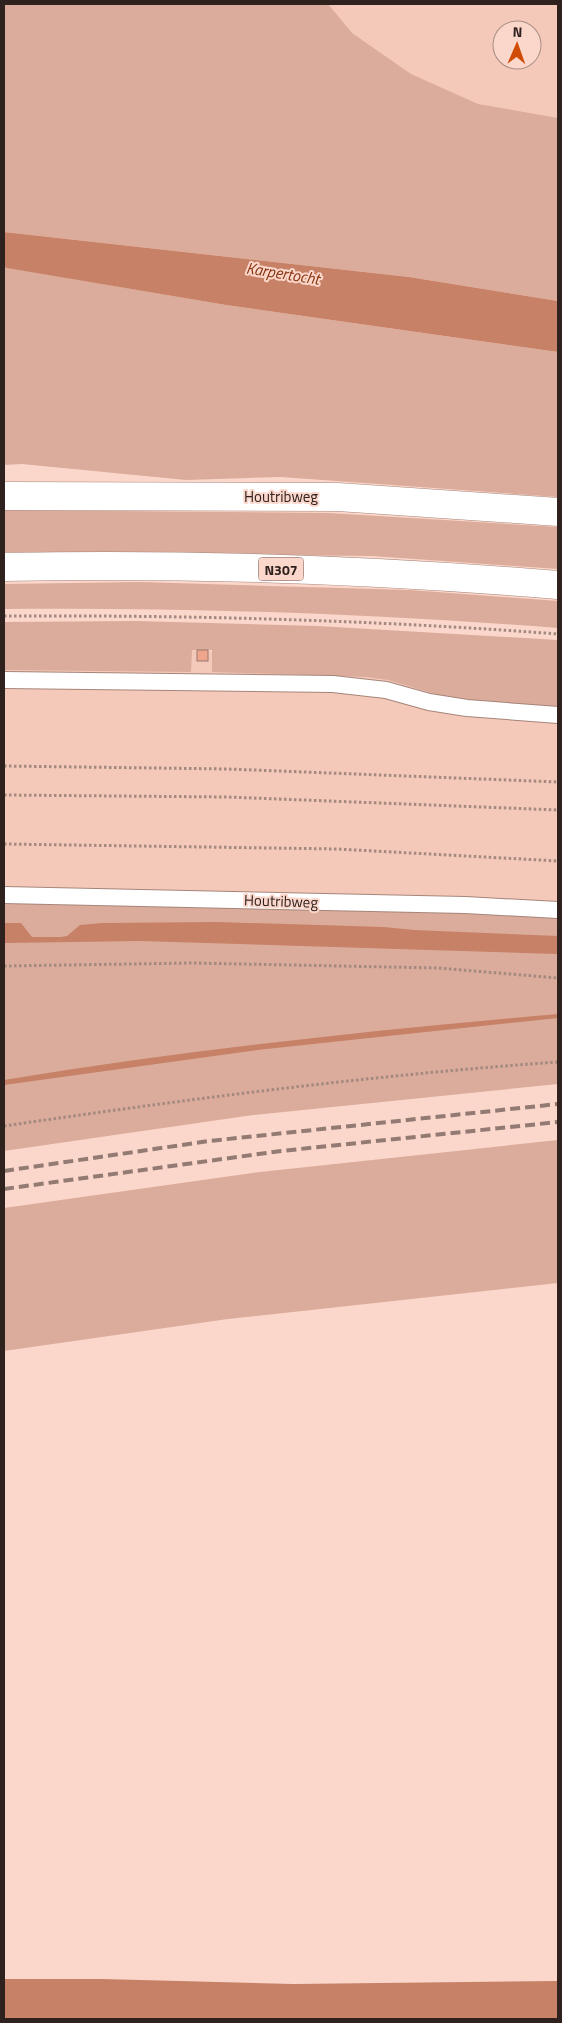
<svg xmlns="http://www.w3.org/2000/svg" width="562" height="2023" viewBox="0 0 562 2023" font-family="'Titillium Web',sans-serif">
<style>
.built{fill:#f4c9b9;fill-rule:evenodd}
.green{fill:#dbac9b}
.water{fill:#c78167}
.building{fill:#f0a68c;stroke:#99796e}
.lines{fill:none;stroke-linecap:round;stroke-linejoin:round}
.lane-casing{stroke:#a6857a;stroke-width:18}
.primary-casing{stroke:#a6857a;stroke-width:29}
.path{stroke:#a38980;stroke-width:3;stroke-dasharray:2.5 2.5;stroke-linecap:butt}
.lane{stroke:#fff;stroke-width:16}
.primary{stroke:#fff;stroke-width:28}
.rail{stroke:#937b73;stroke-width:4;stroke-dasharray:10 5;stroke-linecap:butt}
.labels{text-anchor:middle;dominant-baseline:central;stroke-width:4;stroke-linejoin:round;paint-order:stroke}
.shield{fill:#fbd7cb;stroke:#6c5852;stroke-width:1}
.shield-label{font-size:14px;font-weight:bold;fill:#2f221e}
.street-label{font-size:15px;fill:#2f221e;stroke:#fbd7cb}
.water-label{font-size:16px;font-style:italic;fill:#87320d;stroke:#fbd7cb}
</style>
<rect width="100%" height="100%" fill="#fbd7cb"/>
<g class="built">
<path d="M4,4H558V191ZM502,30H532V60H502Z"/>
<polygon points="192,650 558,673 558,961 4,943 4,654"/>
</g>
<g class="green">
<polygon points="4,4 328,4 352,33 411,74 478,104 558,118 558,301 409,277 4,232"/>
<polygon points="4,267 226,305 558,352 558,497 281,477 186,480 22,464 4,465"/>
<polygon points="4,510 329,513 558,527 558,569 372,556 4,552"/>
<path d="M140,582L410,590L558,601V628C374,614 189,607 4,609V584Z"/>
<polygon points="136,621 318,626 558,640 558,710 445,697 388,680 366,677 212,672 212,650 192,650 191,672 4,670 4,622"/>
<polygon points="4,903 335,910 340,909 452,913 464,911 558,916 558,1084 253,1115 4,1151"/>
<polygon points="558,1140 558,1283 228,1319 4,1351 4,1208 260,1172"/>
</g>
<g class="water">
<polygon points="4,232 409,277 558,301 558,352 226,305 7,268 4,267"/>
<polygon points="217,922 384,927 414,930 558,936 558,954 141,941 4,943 4,923 21,923 32,937 61,937 67,936 80,925 102,923"/>
<path d="M558,1014V1018L257,1050L4,1085V1080C187,1050 373,1030 558,1014Z"/>
<polygon points="4,1979 102,1979 293,1984 558,1981 558,2019 4,2019"/>
</g>
<rect class="building" x="197" y="650" width="11" height="11"/>
<g class="lines">
<g class="lane-casing">
<g id="lane">
<polyline points="4,680 333,684 386,690 429,702 467,708 558,715"/>
<polyline points="4,895 465,905 558,910"/>
</g>
</g>
<g class="primary-casing">
<g id="primary">
<polyline points="4,496 338,497 558,512"/>
<path d="M4,567C189,563 374,570 558,585"/>
</g>
</g>
<g class="path">
<path d="M4,616C189,615 373,620 558,634"/>
<polyline points="4,766 228,769 558,782"/>
<polyline points="4,795 227,797 558,810"/>
<polyline points="4,844 337,849 558,861"/>
<polyline points="4,966 193,963 438,968 558,978"/>
<path d="M4,1126C188,1099 372,1075 558,1062"/>
</g>
<use href="#lane" class="lane"/>
<use href="#primary" class="primary"/>
<g class="rail">
<polyline points="4,1171 209,1141 558,1104"/>
<polyline points="4,1189 281,1151 558,1122"/>
</g>
</g>
<g class="labels">
<rect class="shield" x="258.5" y="557.5" width="45" height="23" rx="4"/>
<g class="shield-label">
<text x="281" y="569">N307</text>
</g>
<g class="street-label">
<text x="281" y="496">Houtribweg</text>
<text transform="translate(281 901) rotate(2)">Houtribweg</text>
</g>
<g class="water-label">
<text transform="translate(283 273) rotate(9)">Karpertocht</text>
</g>
</g>
<rect width="562" height="2023" fill="none" stroke="#2f221e" stroke-width="10"/>
<g transform="translate(517 45) rotate(2)"><circle r="24" fill="#fbd7cb" stroke="#a98f86"/>
<path d="M0-4L9 19L0 12L-9 19Z" fill="#d04b05"/>
<text y="-8" font-size="14" font-weight="bold" text-anchor="middle" fill="#2f221e">N</text>
</g>
</svg>
